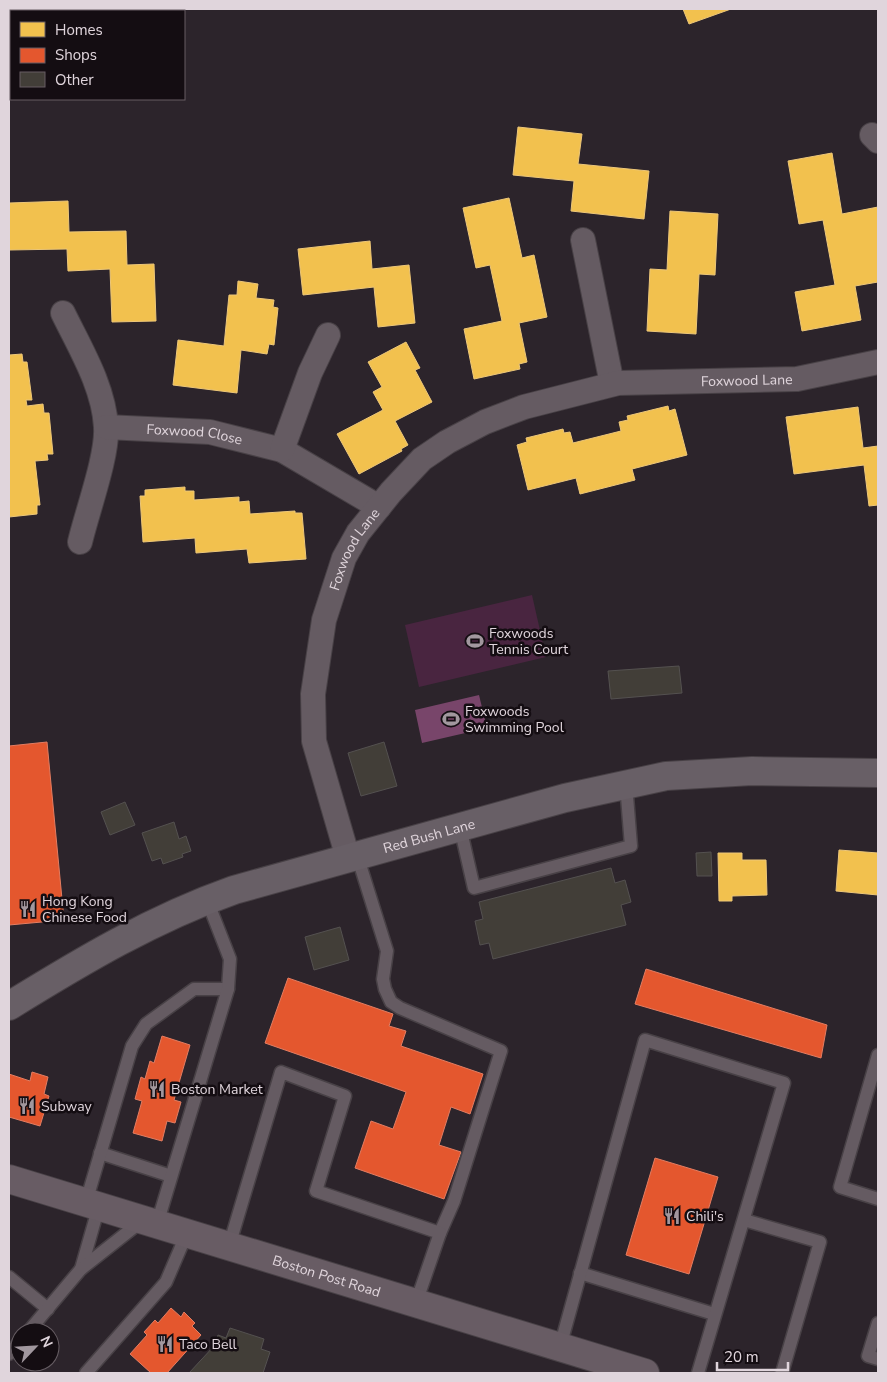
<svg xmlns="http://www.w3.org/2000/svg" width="887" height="1382" viewBox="0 0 887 1382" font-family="'Nunito Sans',sans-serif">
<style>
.green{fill:#492540}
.water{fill:#78456a}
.homes{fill:#f2c14e;stroke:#edc779}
.shops{fill:#e4572e;stroke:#e37d62}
.building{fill:#423e38;stroke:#545150}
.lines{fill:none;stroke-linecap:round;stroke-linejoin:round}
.lane-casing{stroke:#484146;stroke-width:15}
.street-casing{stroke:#484146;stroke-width:26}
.secondary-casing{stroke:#484146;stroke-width:30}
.primary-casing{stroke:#484146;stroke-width:30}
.lane{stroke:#655b62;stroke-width:12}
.street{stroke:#655b62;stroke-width:24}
.secondary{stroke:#685f66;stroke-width:28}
.primary{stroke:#685c64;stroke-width:28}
.labels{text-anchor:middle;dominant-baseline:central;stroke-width:5;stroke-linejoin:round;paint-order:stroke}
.street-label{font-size:14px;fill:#e0d5dc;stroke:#140d12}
.poi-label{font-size:14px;fill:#e0d5dc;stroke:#140d12;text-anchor:start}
</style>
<rect width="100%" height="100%" fill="#2c242b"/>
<polygon class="green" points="532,595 546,657 419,687 405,625"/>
<polygon class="water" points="479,695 487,728 422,743 415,710"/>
<g class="homes">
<polygon points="683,9 731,9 689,24"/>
<polygon points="518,127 582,134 578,164 649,171 644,219 571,211 574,181 513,175"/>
<polygon points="832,153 842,214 878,207 878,282 855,286 861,320 802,331 795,292 835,285 823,220 799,224 788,161"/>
<polygon points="509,198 522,258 534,255 547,317 519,323 527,362 519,364 520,369 474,379 464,329 502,321 490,265 476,268 463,208"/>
<polygon points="68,201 69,232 126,231 127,265 154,264 156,321 112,322 110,269 68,271 67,249 9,250 9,203"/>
<polygon points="670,211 718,214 715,275 699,274 696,334 647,331 650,269 667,270"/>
<polygon points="370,241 372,269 409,265 415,323 378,327 374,287 303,295 298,249"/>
<polygon points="238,281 258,284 256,298 274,300 273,307 278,308 274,345 269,344 267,354 241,350 237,393 173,385 178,340 224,346 229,295 237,295"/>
<polygon points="406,342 420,368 415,370 432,402 395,421 408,445 401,449 402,451 359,474 337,434 383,410 373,392 382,387 368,362"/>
<polygon points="22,354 23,362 27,362 32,400 26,400 27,406 43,404 44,413 49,413 53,454 47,454 48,460 35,461 40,505 37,505 37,514 9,517 9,355"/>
<polygon points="668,406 669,411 675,409 687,455 632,469 635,480 580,494 576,478 528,490 517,445 527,442 526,438 563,429 564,433 570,432 573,443 621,431 619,422 628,420 627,416"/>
<polygon points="858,407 863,448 878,446 878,505 869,506 864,465 794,474 786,417"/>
<polygon points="185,487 185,491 194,491 194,500 239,497 239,502 249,501 250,514 295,511 295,513 302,513 306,559 249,563 247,549 196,553 195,538 143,542 140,496 145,496 145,490"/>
<polygon points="839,850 878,853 878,895 836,891"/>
<polygon points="718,853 742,853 742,860 766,860 767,895 732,896 732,901 719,901"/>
</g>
<g class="shops">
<polygon points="47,742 64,920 9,925 9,746"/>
<polygon points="646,969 827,1025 821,1058 635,1004"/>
<polygon points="288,978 393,1014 389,1026 406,1031 401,1046 483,1074 470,1114 451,1107 439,1145 461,1152 444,1199 355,1168 371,1121 393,1129 406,1092 265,1043"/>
<polygon points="162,1036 190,1045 174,1100 181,1102 175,1123 167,1121 162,1141 133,1133 142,1101 135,1099 141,1077 145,1079 150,1061 154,1063"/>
<polygon points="32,1072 48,1077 44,1094 49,1096 40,1126 9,1117 9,1074 30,1081"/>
<polygon points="655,1158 718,1177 689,1274 626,1255"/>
<polygon points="171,1308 181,1317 184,1312 195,1323 192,1326 201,1335 167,1373 151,1373 130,1354 147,1335 144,1332 155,1320 158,1323"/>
</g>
<g class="building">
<polygon points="679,666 682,693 611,699 608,671"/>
<polygon points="384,742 397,786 361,796 348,753"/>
<polygon points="125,802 135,825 110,835 101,812"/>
<polygon points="174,822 179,839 186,836 191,851 182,854 183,857 163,864 161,858 152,861 142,833"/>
<polygon points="711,852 712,876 697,876 696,853"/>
<polygon points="611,868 615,883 625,880 631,902 621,905 626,925 493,959 489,943 480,945 475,921 483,919 479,902"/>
<polygon points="340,927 349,960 314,970 305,937"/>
<polygon points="230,1328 264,1339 261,1349 270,1352 263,1373 189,1373 214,1346 218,1335 226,1338"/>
</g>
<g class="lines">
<g class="lane-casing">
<g id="lane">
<polyline points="460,827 474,888 631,846 626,784"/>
<polyline points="357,855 387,951 383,979 385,989 391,1002 400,1008 501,1051 454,1201 440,1233"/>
<polyline points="878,1055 840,1187 878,1199"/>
<polyline points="100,1153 171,1176"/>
<polyline points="86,1202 132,1046 146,1024 194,989 228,989"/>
<polyline points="744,1220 820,1242 782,1373"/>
<polyline points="157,1224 228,989 230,959 207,900"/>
<polyline points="229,1246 281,1072 345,1096 316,1191 440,1233 416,1303"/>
<polyline points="81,1269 99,1206"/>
<polyline points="580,1273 714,1314"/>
<polyline points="9,1277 48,1309"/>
<polyline points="878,1323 868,1356 878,1359"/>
<polyline points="28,1332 81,1269 143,1220"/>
<polyline points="560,1347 645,1040 784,1083 698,1373"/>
<polyline points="9,1354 20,1341"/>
<polyline points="86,1373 166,1282 187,1233"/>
</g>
</g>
<g class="street-casing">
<g id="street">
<polyline points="872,135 878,141"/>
<polyline points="583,240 612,384"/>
<path d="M63,313C80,348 104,387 106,427C108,455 87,512 80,542"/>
<path id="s1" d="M106,427L210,432L282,450L379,507"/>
<polyline points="282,450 310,373 328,335"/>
<path id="s2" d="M348,858L314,741L313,694L324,620L344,558L358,533L391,492L422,459L447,442L485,422L524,407L618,383L797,379L878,362"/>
</g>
</g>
<g class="secondary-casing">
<g id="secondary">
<path id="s3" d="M9,1006C82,961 152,919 234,890L565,798L666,776L752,771L878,773"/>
</g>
</g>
<g class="primary-casing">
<g id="primary">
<path id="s4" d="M9,1179L645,1373"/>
</g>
</g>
<use href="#lane" class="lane"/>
<use href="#street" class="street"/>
<use href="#secondary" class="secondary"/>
<use href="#primary" class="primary"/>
</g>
<defs>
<g id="stadium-bare" transform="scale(1.35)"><path d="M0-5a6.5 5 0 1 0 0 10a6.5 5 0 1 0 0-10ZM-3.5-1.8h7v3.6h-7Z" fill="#a1979e" stroke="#140d12" stroke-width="2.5" paint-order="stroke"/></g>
<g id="restaurant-bare" transform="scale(1.35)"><path d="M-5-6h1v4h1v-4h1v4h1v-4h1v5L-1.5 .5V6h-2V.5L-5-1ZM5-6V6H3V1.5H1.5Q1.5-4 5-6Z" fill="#a1979e" stroke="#140d12" stroke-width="2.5" paint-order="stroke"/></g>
</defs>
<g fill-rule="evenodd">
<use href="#stadium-bare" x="475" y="641"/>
<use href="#stadium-bare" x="451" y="719"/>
<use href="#restaurant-bare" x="28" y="909"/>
<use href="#restaurant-bare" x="157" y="1089"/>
<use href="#restaurant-bare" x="27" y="1106"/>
<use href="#restaurant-bare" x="672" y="1216"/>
<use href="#restaurant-bare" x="165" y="1344"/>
</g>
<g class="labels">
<g class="street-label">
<text stroke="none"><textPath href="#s2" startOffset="776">Foxwood Lane</textPath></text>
<text stroke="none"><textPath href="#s1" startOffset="89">Foxwood Close</textPath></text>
<text stroke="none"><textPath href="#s2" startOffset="321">Foxwood Lane</textPath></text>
<text stroke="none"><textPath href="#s3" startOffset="456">Red Bush Lane</textPath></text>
<text stroke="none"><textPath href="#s4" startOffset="332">Boston Post Road</textPath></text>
</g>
<g class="poi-label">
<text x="489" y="633">Foxwoods<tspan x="489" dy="16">Tennis Court</tspan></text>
<text x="465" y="711">Foxwoods<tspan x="465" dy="16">Swimming Pool</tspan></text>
<text x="42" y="901">Hong Kong<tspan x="42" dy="16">Chinese Food</tspan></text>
<text x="171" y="1089">Boston Market</text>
<text x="41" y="1106">Subway</text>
<text x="686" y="1216">Chili's</text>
<text x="179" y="1344">Taco Bell</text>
</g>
</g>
<rect width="887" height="1382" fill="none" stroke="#e0d5dc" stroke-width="20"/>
<rect x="10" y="10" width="175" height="90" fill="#140d12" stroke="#665d63"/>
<rect x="20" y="22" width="25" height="15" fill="#f2c14e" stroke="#665d63"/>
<text x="55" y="35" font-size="15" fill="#e0d5dc">Homes</text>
<rect x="20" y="48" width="25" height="15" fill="#e4572e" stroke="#665d63"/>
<text x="55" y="60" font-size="15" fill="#e0d5dc">Shops</text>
<rect x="20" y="72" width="25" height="15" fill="#423e38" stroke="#665d63"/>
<text x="55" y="85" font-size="15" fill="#e0d5dc">Other</text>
<g transform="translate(35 1347) rotate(65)"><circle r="24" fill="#140d12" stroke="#665d63"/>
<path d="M0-4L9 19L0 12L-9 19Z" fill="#a1979e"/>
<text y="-8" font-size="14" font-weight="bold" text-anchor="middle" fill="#e0d5dc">N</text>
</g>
<path d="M717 1362v8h71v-8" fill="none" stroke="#e0d5dc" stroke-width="2.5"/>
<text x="724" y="1362" font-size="15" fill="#e0d5dc" stroke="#140d12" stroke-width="4" paint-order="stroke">20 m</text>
</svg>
